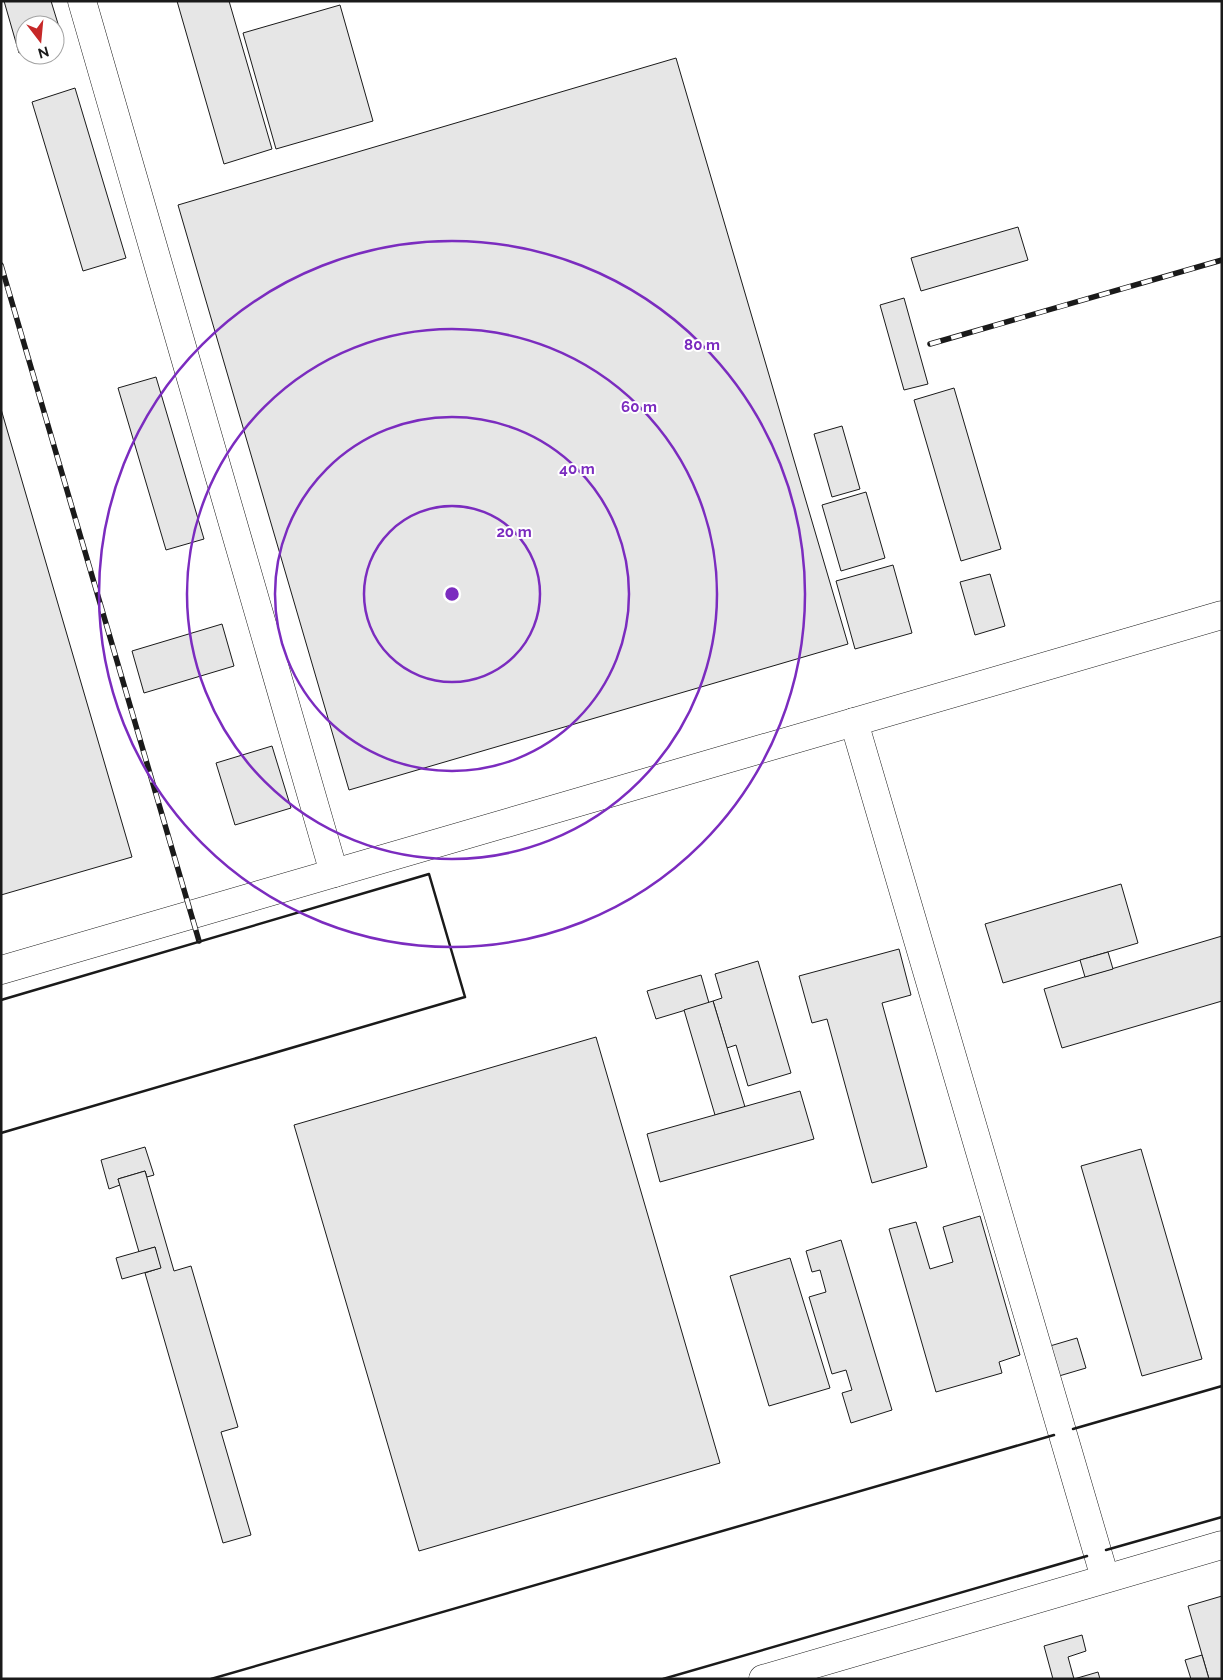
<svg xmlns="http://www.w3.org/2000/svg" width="1223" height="1680" viewBox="0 0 1223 1680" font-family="Raleway,sans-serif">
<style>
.building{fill:#e6e6e6;stroke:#1a1a1a}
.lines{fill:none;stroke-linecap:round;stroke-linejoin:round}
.minor-casing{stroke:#1a1a1a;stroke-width:29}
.minor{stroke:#fff;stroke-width:28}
.rail-casing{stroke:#1a1a1a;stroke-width:5.5}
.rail{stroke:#fff;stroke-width:4;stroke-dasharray:11;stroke-linecap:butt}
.wall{stroke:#1a1a1a;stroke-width:2.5}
.ring{fill:none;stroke:#7b2cbf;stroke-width:2.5}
.centre{fill:#7b2cbf;stroke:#fff;stroke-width:2.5}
.ring-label{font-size:15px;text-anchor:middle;font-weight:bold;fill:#7b2cbf;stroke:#fff;stroke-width:4;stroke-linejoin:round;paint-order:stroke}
</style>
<rect width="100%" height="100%" fill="#fff"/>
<g class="building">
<polygon points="4,1 51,1 63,40 55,42 55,25 25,25 25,51 19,53"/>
<polygon points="177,1 229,1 272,149 224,164"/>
<polygon points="340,5 373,121 276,149 243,33"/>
<polygon points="676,58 848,644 349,790 178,205"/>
<polygon points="75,88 126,258 83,271 32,102"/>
<polygon points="1018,227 1028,260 921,291 911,258"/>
<polygon points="904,298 928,384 904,390 880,305"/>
<polygon points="156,377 204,539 166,550 118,388"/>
<polygon points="954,388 1001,549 961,561 914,400"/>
<polygon points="1,409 132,857 1,895"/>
<polygon points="842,426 860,489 832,497 814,434"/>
<polygon points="866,492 885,558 841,571 822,505"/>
<polygon points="893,565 912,633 855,649 836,581"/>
<polygon points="990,574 1005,626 975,635 960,582"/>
<polygon points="222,624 234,666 144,693 132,651"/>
<polygon points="272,746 291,808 235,825 216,763"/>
<polygon points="1121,884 1138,943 1003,983 985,924"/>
<polygon points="1222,936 1222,1001 1062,1048 1044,989"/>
<polygon points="899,949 911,995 882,1003 927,1167 872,1183 827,1019 812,1023 799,976"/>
<polygon points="1108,952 1113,969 1085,977 1080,960"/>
<polygon points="758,961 791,1073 748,1086 736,1045 727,1048 713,1001 722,998 715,974"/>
<polygon points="701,975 709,1003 656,1019 647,991"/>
<polygon points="713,1001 745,1107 715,1115 684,1010"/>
<polygon points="596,1037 720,1463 419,1551 294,1125"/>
<polygon points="800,1091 814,1139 660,1182 647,1134"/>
<polygon points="145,1147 154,1175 147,1177 145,1171 118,1179 120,1185 109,1189 101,1160"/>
<polygon points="1141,1149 1202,1359 1142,1376 1081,1166"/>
<polygon points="145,1171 174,1271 191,1266 238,1427 221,1432 251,1535 223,1543 145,1273 160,1268 155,1247 139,1252 118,1179"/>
<polygon points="980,1216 1020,1355 999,1362 1002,1373 936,1392 889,1229 916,1222 930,1269 953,1262 943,1227"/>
<polygon points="841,1240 892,1410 851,1423 842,1393 852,1390 846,1370 832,1374 809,1297 826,1292 820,1270 812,1272 806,1251"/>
<polygon points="155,1247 161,1268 122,1279 116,1258"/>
<polygon points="790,1258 830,1388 769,1406 730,1276"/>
<polygon points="1077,1338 1086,1368 1059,1376 1050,1346"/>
<polygon points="1222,1596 1222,1679 1209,1679 1188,1606"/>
<polygon points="1082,1635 1086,1651 1068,1657 1074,1679 1098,1672 1100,1679 1053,1679 1044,1646"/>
<polygon points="1202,1655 1209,1679 1191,1679 1185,1660"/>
</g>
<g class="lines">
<g class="minor-casing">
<g id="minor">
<polyline points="82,1 334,873"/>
<polyline points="854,722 1105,1578"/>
<polyline points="1,970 1222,615"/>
<polyline points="763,1679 1222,1545"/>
</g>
</g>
<use href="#minor" class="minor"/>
<g class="rail-casing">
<g id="rail">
<polyline points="1,265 199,941"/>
<polyline points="930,344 1222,260"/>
</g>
</g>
<use href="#rail" class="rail"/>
<g class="wall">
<polyline points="1,1000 429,874 465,997 1,1133"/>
<polyline points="1073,1429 1222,1386"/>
<polyline points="1106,1550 1222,1517"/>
<polyline points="211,1679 1054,1435"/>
<polyline points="663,1679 1087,1556"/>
</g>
</g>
<g class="ring">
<circle cx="452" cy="594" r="88"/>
<circle cx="452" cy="594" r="177"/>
<circle cx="452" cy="594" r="265"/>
<circle cx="452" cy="594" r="353"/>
</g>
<circle cx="452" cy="594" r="8" class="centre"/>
<g class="ring-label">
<text x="702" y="350">80 m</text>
<text x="639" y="412">60 m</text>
<text x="577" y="474">40 m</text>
<text x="514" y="537">20 m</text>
</g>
<rect width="1223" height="1680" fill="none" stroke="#1a1a1a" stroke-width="5"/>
<g transform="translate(40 40) rotate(164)"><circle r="24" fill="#ffffff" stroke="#a3a3a3"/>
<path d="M0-4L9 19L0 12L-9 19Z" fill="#c62828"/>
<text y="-8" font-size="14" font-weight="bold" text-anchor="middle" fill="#1a1a1a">N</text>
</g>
</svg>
